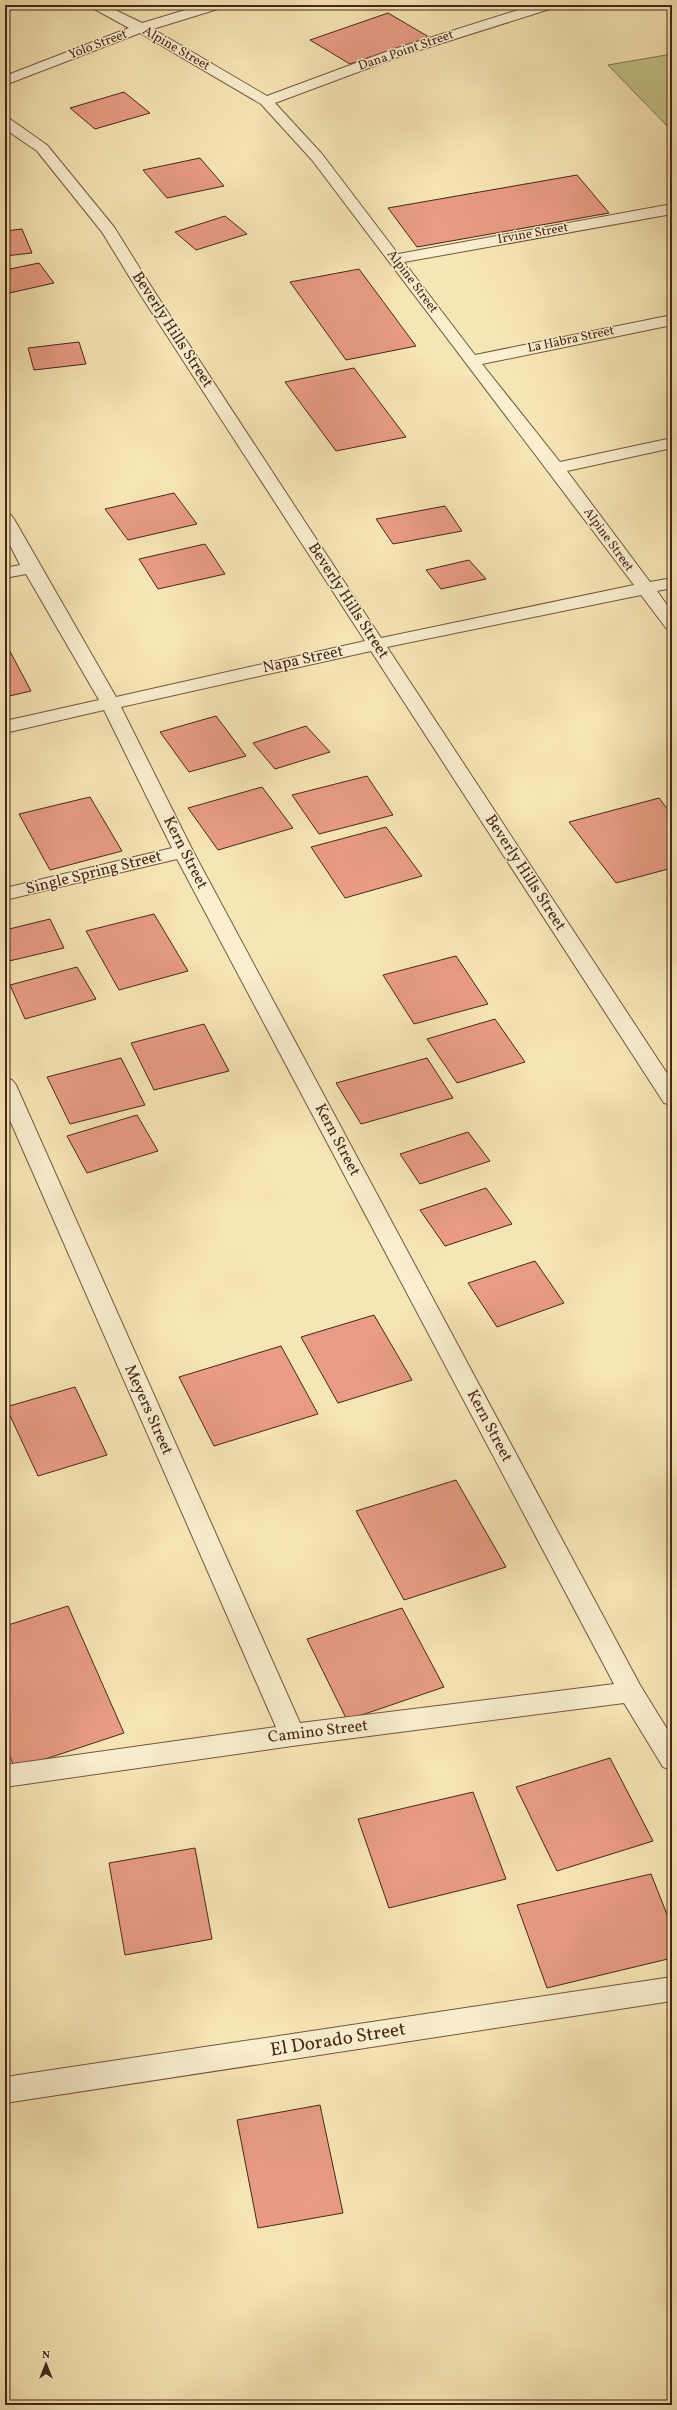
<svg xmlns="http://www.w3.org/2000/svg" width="677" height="2410" viewBox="0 0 677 2410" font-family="Vollkorn,serif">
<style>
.green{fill:#c4c388;stroke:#867450}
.building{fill:#e99c85;stroke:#472619}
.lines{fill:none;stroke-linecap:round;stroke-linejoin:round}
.minor-casing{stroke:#735640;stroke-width:2}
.minor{fill:#faefcf;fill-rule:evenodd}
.labels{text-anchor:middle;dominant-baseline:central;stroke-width:3;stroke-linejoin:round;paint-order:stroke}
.far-street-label{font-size:13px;fill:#472619;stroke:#faefcf}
.street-label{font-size:16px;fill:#472619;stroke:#faefcf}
.near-street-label{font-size:19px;fill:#472619;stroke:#faefcf}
</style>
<rect width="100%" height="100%" fill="#f7e6b5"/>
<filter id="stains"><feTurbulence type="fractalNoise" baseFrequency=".005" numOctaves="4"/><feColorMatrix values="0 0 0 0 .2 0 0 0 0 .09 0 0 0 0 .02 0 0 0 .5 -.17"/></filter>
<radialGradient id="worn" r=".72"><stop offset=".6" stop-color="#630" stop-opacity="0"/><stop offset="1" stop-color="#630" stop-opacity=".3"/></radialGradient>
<polygon class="green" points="672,54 672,131 608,65"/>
<g class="building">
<polygon points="388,13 429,37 350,64 310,40"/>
<polygon points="124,92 150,113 95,129 70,108"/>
<polygon points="200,158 224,186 167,198 143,170"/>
<polygon points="577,175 609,213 417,247 388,208"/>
<polygon points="225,216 247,234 196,250 175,232"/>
<polygon points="22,229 32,253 5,256 5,231"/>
<polygon points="39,263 54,283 5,294 5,270"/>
<polygon points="359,269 416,346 346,360 290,282"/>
<polygon points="79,342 86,364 34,370 28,348"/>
<polygon points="354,368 406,437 336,451 285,382"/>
<polygon points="174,493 197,524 128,540 105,509"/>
<polygon points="445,506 462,531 393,544 376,519"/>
<polygon points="205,544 225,574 158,589 139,559"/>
<polygon points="469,560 486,579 441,589 426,570"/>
<polygon points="5,642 31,691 5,697"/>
<polygon points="216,716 246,756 189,772 160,732"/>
<polygon points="306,726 330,752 275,769 253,743"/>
<polygon points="367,776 393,815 319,834 292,795"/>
<polygon points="262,787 293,828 218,850 188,808"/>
<polygon points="90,797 122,851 50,870 19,814"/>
<polygon points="659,798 672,815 672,868 616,883 569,822"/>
<polygon points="386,827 422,876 345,898 311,847"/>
<polygon points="154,914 188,971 119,990 86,931"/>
<polygon points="50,919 64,948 5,962 5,930"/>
<polygon points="456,956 488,1004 414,1024 383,975"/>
<polygon points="77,967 96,999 25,1019 10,985"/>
<polygon points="495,1019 525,1062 457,1083 427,1039"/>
<polygon points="204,1024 229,1071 154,1090 131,1043"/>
<polygon points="121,1058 145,1105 70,1124 47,1077"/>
<polygon points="427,1058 453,1098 361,1124 336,1083"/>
<polygon points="137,1115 158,1151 87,1173 67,1136"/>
<polygon points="468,1132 490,1161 420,1184 400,1154"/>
<polygon points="486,1188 512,1224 445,1246 420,1210"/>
<polygon points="535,1261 564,1303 497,1327 468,1283"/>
<polygon points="374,1315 412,1380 338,1403 301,1337"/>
<polygon points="281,1346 318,1414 214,1446 179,1377"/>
<polygon points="75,1387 107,1455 38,1476 6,1407"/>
<polygon points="456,1480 506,1567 404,1600 356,1511"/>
<polygon points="68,1606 124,1733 15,1769 5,1745 5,1626"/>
<polygon points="402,1608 444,1687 347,1720 307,1639"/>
<polygon points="610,1758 653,1841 557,1871 516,1787"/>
<polygon points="473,1792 506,1879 389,1908 358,1819"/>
<polygon points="195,1848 212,1939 125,1955 109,1863"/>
<polygon points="651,1874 672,1927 672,1958 547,1988 517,1905"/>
<polygon points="320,2105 343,2213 258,2228 237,2120"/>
</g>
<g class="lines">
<g class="minor-casing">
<g id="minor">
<polygon points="87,5 105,5 142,23 202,5 223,5 221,8 153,29 267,96 391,50 534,5 555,5 553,8 401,56 275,103 322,154 398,254 672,204 672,214 404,262 475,355 672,315 672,325 482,364 560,462 672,438 672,448 567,471 650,582 672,578 672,588 657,591 672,612 672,629 666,628 641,595 387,647 672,1081 672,1105 664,1103 371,651 121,707 193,851 640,1685 672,1737 672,1770 663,1767 624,1703 292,1746 5,1787 5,1765 276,1727 5,1109 5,1078 12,1080 16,1085 300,1723 614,1684 177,859 5,900 5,888 172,848 104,710 5,733 5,721 99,700 26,574 5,578 5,568 20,565 5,535 5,514 11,515 14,519 116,697 365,641 138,291 102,232 37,151 5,129 5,118 10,119 47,145 114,227 154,291 381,638 634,585 312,160 261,104 140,33 5,85 5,76 129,28"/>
<polygon points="672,1977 672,2001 5,2103 5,2077"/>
</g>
</g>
<use href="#minor" class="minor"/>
</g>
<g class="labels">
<g class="far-street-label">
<text transform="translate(98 45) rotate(-21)">Yolo Street</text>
<text transform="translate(176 49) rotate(30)">Alpine Street</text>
<text transform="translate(406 51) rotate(-19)">Dana Point Street</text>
<text transform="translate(533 234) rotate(-10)">Irvine Street</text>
<text transform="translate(412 282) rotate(53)">Alpine Street</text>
<text transform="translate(571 340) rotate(-12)">La Habra Street</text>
<text transform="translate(608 540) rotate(54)">Alpine Street</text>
</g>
<g class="street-label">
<text transform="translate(172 330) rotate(57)">Beverly Hills Street</text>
<text transform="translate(348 601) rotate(57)">Beverly Hills Street</text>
<text transform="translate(303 660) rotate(-12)">Napa Street</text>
<text transform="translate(185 853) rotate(63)">Kern Street</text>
<text transform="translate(94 873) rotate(-14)">Single Spring Street</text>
<text transform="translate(525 873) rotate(57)">Beverly Hills Street</text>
<text transform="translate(337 1140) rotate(62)">Kern Street</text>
<text transform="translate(148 1410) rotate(66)">Meyers Street</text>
<text transform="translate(489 1426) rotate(62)">Kern Street</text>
<text transform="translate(318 1732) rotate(-7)">Camino Street</text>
</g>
<g class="near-street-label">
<text transform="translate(338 2040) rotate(-9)">El Dorado Street</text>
</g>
</g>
<rect width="677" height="2410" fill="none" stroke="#f7e6b5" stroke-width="20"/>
<rect x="6" y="6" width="665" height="2398" fill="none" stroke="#472619" stroke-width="2"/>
<rect x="10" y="10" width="657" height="2390" fill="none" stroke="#472619"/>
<g transform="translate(46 2364)" stroke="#faefcf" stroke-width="3" paint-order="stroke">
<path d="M0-3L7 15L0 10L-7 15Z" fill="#472619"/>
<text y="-6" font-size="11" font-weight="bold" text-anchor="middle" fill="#472619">N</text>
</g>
<rect width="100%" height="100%" filter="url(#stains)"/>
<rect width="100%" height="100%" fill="url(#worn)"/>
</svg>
